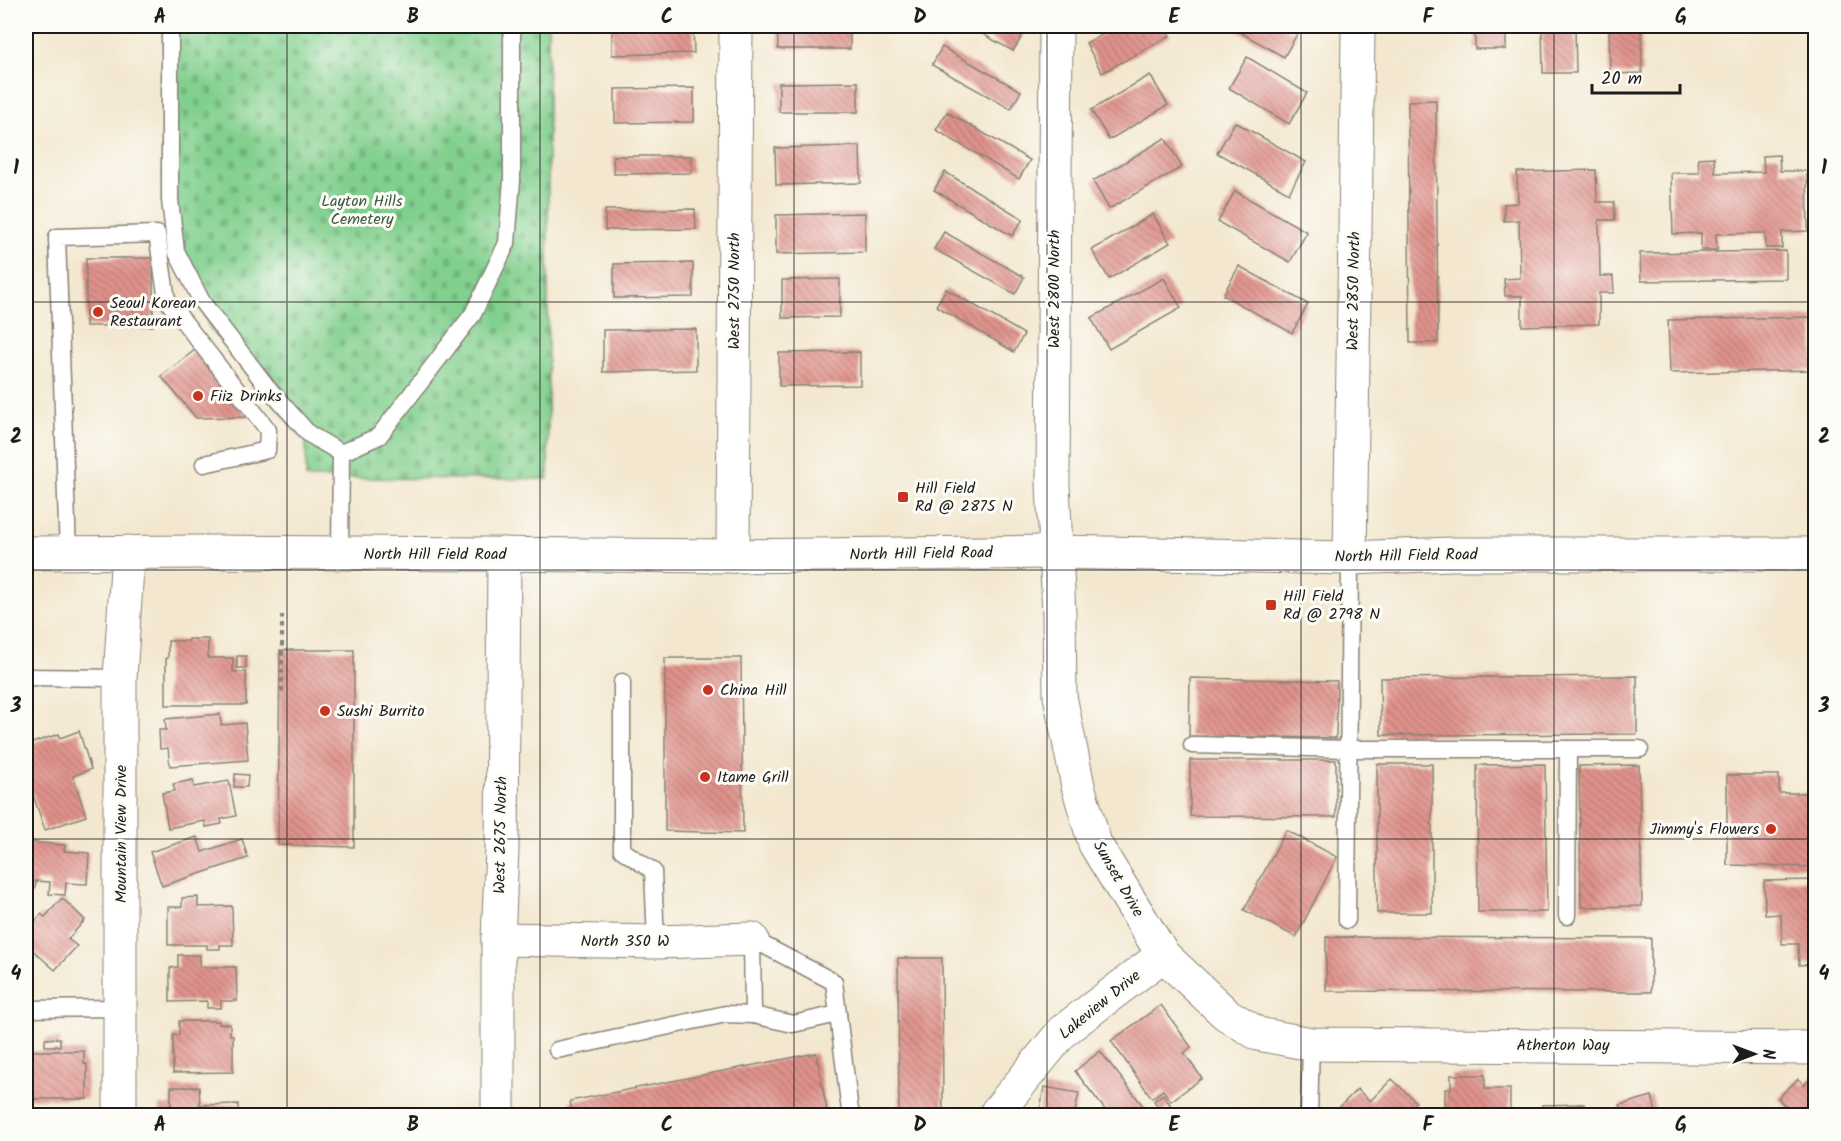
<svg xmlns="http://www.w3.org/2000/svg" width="1841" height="1141" viewBox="0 0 1841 1141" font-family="Kalam,sans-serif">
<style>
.cemetery{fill:url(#cemetery-stones);stroke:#4f7655;stroke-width:1.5}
.building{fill:url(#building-back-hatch)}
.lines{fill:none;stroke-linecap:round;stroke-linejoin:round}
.lane-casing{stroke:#888276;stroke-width:19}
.street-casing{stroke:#888276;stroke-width:35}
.primary-casing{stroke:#888276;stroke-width:35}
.path{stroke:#888276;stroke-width:4;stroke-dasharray:4.5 4.5;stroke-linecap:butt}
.lane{stroke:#fff;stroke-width:16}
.street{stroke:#fff;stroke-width:33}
.primary{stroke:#fff;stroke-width:33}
.grid{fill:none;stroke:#1c1c1c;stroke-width:1.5;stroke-opacity:0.55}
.poi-dot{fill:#c8321e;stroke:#fdfcf7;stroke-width:2}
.labels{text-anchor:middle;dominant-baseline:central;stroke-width:6;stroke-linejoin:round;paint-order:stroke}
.park-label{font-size:16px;fill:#405b44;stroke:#fdfcf7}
.street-label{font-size:16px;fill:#1c1c1c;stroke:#fdfcf7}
.poi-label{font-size:16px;fill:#1c1c1c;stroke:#fdfcf7;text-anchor:start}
.neatline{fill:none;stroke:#1c1c1c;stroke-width:2}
.grid-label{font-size:20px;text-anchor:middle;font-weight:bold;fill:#1c1c1c}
</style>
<defs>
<pattern id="cemetery-stones" width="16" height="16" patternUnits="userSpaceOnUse" patternTransform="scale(1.5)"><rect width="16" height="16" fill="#82d08e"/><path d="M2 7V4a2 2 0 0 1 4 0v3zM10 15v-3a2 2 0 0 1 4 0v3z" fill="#70b27a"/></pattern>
<pattern id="building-back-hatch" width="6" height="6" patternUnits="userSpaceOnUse" patternTransform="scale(1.5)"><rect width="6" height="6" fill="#e0938c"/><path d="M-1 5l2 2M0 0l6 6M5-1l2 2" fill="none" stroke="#b57772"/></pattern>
</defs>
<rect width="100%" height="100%" fill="#fdfcf7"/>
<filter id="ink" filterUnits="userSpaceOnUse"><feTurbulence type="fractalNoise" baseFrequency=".0167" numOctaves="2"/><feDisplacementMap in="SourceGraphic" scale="12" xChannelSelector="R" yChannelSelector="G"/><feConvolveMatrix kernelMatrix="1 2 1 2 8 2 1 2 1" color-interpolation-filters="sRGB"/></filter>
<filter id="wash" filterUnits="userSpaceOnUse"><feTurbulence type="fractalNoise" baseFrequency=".008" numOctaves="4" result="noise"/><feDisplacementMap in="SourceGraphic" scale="24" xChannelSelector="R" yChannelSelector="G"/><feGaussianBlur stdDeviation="1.35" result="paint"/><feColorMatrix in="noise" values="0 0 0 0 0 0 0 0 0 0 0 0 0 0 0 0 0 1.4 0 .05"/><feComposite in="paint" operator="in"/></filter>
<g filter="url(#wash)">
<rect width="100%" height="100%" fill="#f3e7cf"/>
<polygon class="cemetery" points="165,26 548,26 548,479 306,478 306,442 209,327 163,209"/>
<g id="blocks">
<g class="building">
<polygon points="612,26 693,26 694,53 612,55"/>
<polygon points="777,26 850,26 850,49 778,49"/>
<polygon points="968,26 1011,26 1024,33 1013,51"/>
<polygon points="1119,26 1164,26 1170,36 1102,73 1086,43"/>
<polygon points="1229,26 1281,26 1297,34 1284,57"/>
<rect x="1475" y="26" width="31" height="23"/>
<polygon points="1542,26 1575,26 1576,73 1543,73"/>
<polygon points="1609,26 1641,26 1642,73 1610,74"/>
<polygon points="942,47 1021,91 1011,109 932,65"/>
<polygon points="1247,57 1307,93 1289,124 1229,88"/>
<polygon points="1150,75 1168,105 1109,140 1091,110"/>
<polygon points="858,82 858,112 779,112 779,83"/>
<polygon points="694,88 694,122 615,123 615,89"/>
<polygon points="1436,100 1438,343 1410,343 1408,101"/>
<polygon points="947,112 1030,160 1019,179 936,130"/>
<polygon points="1235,122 1306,162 1289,193 1217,153"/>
<polygon points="1165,138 1182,167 1109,209 1093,181"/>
<polygon points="860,146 861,183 776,185 775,148"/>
<polygon points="1779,155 1780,171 1807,171 1808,231 1782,232 1782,248 1766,248 1765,233 1716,234 1717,250 1701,250 1701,233 1673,234 1671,173 1699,173 1698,158 1714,157 1715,173 1764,172 1763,156"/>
<polygon points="613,156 691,156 692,173 614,174"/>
<polygon points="1596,170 1597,202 1614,202 1615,220 1599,220 1600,276 1613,276 1614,293 1599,293 1599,324 1522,326 1522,296 1505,296 1504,279 1520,278 1519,220 1504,221 1504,204 1518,203 1517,172"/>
<polygon points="945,172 1023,219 1012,236 934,190"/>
<polygon points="1235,191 1307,232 1290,262 1218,222"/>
<polygon points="695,209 696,229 605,230 605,210"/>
<polygon points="865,213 865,252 776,254 776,215"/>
<polygon points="1153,214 1170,243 1109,279 1092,250"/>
<polygon points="944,232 1024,277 1015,294 934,249"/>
<polygon points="1786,251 1786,279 1641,281 1640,253"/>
<rect x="86" y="258" width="67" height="68"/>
<polygon points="693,263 693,297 614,298 614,264"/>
<polygon points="1239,266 1308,304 1292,333 1223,295"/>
<polygon points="1164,278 1181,308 1109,349 1091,318"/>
<polygon points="840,279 840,317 782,318 782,280"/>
<polygon points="946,289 1024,334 1014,352 936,306"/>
<polygon points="1813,317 1814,370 1670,373 1668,320"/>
<polygon points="696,329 696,370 603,372 603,330"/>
<polygon points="195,350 248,417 196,418 161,376"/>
<polygon points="860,352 860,385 779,386 779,353"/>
<polygon points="189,639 208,639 208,658 233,658 233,672 246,672 246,705 166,705 166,658 168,658 168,641 189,641"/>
<polygon points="280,650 354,650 354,847 278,845"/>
<rect x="237" y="656" width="9" height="12"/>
<polygon points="665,658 741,658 743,833 665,831"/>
<polygon points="1637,676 1637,734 1381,735 1380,678"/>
<polygon points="1190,678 1337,681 1336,738 1189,736"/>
<polygon points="220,714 221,725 245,723 248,760 170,766 168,748 160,749 159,730 166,730 165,719"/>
<polygon points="79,731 91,769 73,776 86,816 45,830 26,774 26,745 59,734 60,738"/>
<polygon points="1190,760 1336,760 1336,817 1190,816"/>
<rect x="1377" y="764" width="55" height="149"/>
<polygon points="1545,764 1547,912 1478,912 1477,765"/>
<polygon points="1639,765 1642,906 1581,907 1579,766"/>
<polygon points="235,774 248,775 247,787 234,787"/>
<polygon points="1727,775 1779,775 1779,793 1816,793 1816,867 1727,865"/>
<polygon points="193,780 194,787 229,781 236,816 221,819 222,824 206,827 205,821 168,828 162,793 175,791 173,784"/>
<polygon points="1286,830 1337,857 1296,937 1244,910"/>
<polygon points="197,837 202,852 242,839 248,858 162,886 150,852"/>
<polygon points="26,842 65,845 64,851 89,853 87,884 66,883 65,895 49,894 50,882 36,881 35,889 26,889"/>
<polygon points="1816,880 1816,964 1799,965 1798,944 1782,944 1781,914 1765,915 1764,881"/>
<polygon points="198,897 198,907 232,906 233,945 220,945 220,949 207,949 207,945 168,945 168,907 182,907 182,898"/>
<polygon points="62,898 85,920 68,939 77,946 55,970 26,944 26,932 41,914 45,917"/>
<polygon points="1326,937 1651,938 1651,992 1326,991"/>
<polygon points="178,955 200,955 200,967 236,967 237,1001 221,1001 221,1008 207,1008 207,1001 170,1002 170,968 178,967"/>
<polygon points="898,958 942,958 943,1116 899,1116"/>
<polygon points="1161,1005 1191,1047 1184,1053 1202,1078 1171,1101 1163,1090 1152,1098 1111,1041"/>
<polygon points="179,1021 219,1021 219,1024 230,1024 230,1035 233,1035 233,1072 173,1073 173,1035 179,1035"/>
<polygon points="60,1038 60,1046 45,1046 45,1039"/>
<polygon points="28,1051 84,1051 84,1064 87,1064 87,1099 26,1099"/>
<polygon points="1100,1051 1151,1116 1110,1116 1075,1071"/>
<polygon points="816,1053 828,1116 573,1116 570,1101"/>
<polygon points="1451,1075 1485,1075 1485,1089 1510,1089 1510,1116 1445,1116 1445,1089 1451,1089"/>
<polygon points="1814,1075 1816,1116 1794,1116 1778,1098 1798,1079 1804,1085"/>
<polygon points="1392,1079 1416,1102 1403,1116 1339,1116 1335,1112 1357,1089 1370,1101"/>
<polygon points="171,1087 199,1087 200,1105 238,1104 238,1116 159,1116 159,1105 171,1105"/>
<polygon points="1044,1087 1079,1093 1074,1116 1039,1116"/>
<polygon points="1163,1094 1171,1106 1162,1112 1154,1101"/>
<polygon points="1652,1096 1657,1116 1623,1116 1620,1105"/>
<polygon points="1584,1104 1584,1116 1543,1116 1542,1105"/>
</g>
</g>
</g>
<g filter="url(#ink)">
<use href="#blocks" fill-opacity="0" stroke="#888276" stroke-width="1.5"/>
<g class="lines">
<g class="lane-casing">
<g id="lane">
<polyline points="170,26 170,200 176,251 202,302 268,388 309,434 341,453 379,436 473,314 507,243 512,180 512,26"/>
<polyline points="68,553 57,237 157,234 167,300 268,430 267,450 204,464"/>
<polyline points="340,555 341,453"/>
<polyline points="26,677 120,678"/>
<polyline points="622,682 622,850 653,871 656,942"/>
<polyline points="1192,745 1347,749 1640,749"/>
<polyline points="1567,916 1568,749"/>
<polyline points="1347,920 1350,558"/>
<polyline points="26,1009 121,1008"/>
<polyline points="753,1015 752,939 834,982 850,1111 853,1116"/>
<polyline points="557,1050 726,1014 753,1015 793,1024 838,1014"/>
<polyline points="1309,1116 1311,1044"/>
</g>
</g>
<g class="street-casing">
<g id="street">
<polyline points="1056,26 1053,484 1059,614 1060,696 1078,786 1095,844 1163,955 1226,1014 1258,1034 1311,1044 1816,1048"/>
<polyline points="733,556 736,26"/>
<polyline points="1350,558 1358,33 1360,26"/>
<polyline points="498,939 656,942 752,939"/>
<polyline points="120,1116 120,678 128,552"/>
<polyline points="498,1116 498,939 502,849 504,554"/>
<polyline points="997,1116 997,1112 1063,1031 1163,955"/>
</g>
</g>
<g class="primary-casing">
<polyline id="primary" points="26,553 211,552 733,556 1056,552 1350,558 1452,554 1816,554"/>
</g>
<polyline class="path" points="282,615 282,695"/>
<use href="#lane" class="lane"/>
<use href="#street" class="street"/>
<use href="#primary" class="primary"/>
</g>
</g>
<path class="grid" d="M287,26V1116M540,26V1116M794,26V1116M1047,26V1116M1301,26V1116M1554,26V1116M26,302H1816M26,570H1816M26,839H1816"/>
<g class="poi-dot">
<circle cx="98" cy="312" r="6"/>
<circle cx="198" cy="396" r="6"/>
<rect x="897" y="491" width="12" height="12" rx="3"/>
<rect x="1265" y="599" width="12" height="12" rx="3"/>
<circle cx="708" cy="690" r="6"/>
<circle cx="325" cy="711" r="6"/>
<circle cx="705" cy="777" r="6"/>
<circle cx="1771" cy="829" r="6"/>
</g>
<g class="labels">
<g class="park-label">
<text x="362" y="201">Layton Hills<tspan x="362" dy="18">Cemetery</tspan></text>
</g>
<g class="street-label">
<text transform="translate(1054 289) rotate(-90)">West 2800 North</text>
<text transform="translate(734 291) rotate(-90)">West 2750 North</text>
<text transform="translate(1354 291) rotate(-89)">West 2850 North</text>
<text x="435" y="554">North Hill Field Road</text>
<text transform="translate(921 554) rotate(-1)">North Hill Field Road</text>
<text transform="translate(1406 556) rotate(-1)">North Hill Field Road</text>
<text transform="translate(121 834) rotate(-90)">Mountain View Drive</text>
<text transform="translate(501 835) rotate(-89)">West 2675 North</text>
<text transform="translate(1118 879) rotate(60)">Sunset Drive</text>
<text x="625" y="941">North 350 W</text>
<text transform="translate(1100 1005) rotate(-39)">Lakeview Drive</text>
<text x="1563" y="1045">Atherton Way</text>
</g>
<g class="poi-label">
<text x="110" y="303">Seoul Korean<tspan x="110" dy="18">Restaurant</tspan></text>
<text x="210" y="396">Fiiz Drinks</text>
<text x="915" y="488">Hill Field<tspan x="915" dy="18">Rd @ 2875 N</tspan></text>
<text x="1283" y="596">Hill Field<tspan x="1283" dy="18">Rd @ 2798 N</tspan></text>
<text x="720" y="690">China Hill</text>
<text x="337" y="711">Sushi Burrito</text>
<text x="717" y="777">Itame Grill</text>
<text x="1759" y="829" text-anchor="end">Jimmy's Flowers</text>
</g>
</g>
<rect width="1841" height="1141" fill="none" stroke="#fdfcf7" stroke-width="66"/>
<g transform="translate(1754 1054) rotate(90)" stroke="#fdfcf7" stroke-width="4.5" paint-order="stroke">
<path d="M0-4.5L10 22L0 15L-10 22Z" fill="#1c1c1c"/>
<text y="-9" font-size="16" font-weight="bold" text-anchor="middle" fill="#1c1c1c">N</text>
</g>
<path d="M1592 84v9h88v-9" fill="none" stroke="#1c1c1c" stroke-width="3"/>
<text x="1601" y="84" font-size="18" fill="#1c1c1c" stroke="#fdfcf7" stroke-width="4.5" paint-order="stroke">20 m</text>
<rect x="33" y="33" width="1775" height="1075" class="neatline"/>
<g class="grid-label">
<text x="160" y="23">A</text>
<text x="413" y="23">B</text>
<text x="667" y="23">C</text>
<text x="920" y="23">D</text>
<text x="1174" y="23">E</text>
<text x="1428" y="23">F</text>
<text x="1681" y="23">G</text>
<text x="16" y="174">1</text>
<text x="1824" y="174">1</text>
<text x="16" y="443">2</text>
<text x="1824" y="443">2</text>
<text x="16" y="712">3</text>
<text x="1824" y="712">3</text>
<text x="16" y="980">4</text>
<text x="1824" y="980">4</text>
<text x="160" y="1131">A</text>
<text x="413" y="1131">B</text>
<text x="667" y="1131">C</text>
<text x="920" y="1131">D</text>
<text x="1174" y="1131">E</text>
<text x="1428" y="1131">F</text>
<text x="1681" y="1131">G</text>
</g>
</svg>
